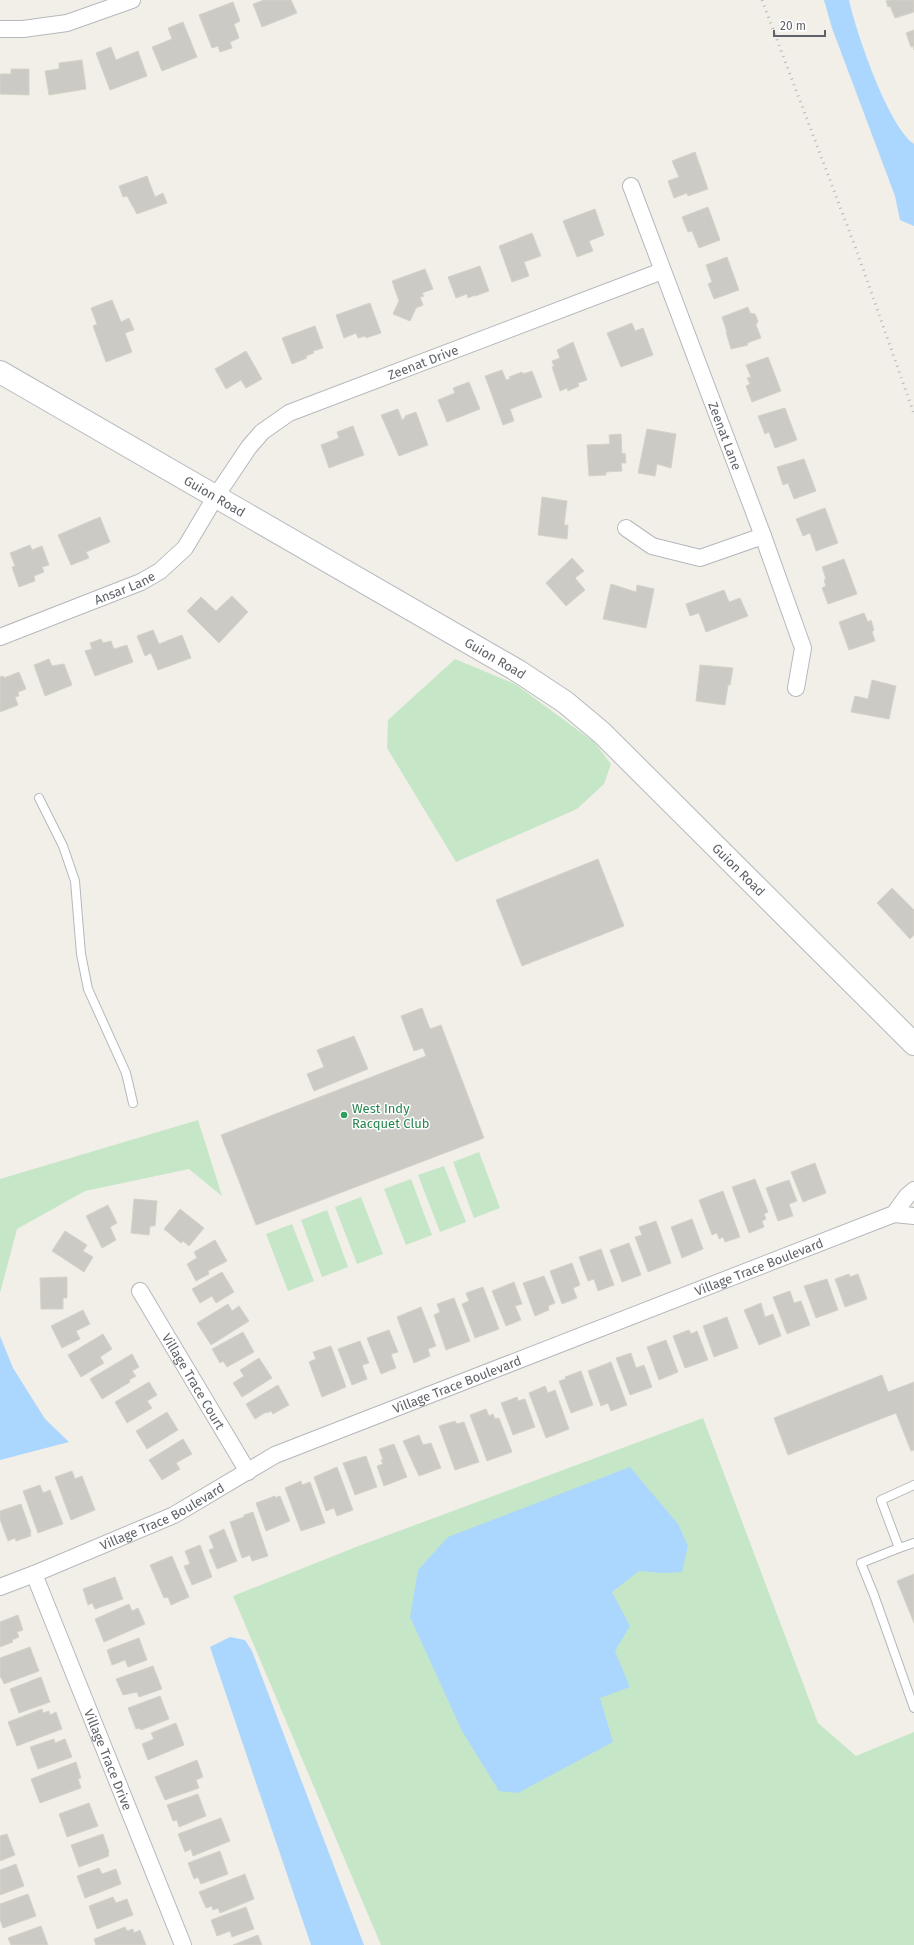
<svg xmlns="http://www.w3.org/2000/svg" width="914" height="1945" viewBox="0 0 914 1945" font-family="'Fira Sans',sans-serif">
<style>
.green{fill:#c6e7c7}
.water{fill:#abd6fe}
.building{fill:#cccac5;stroke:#d6d2c6}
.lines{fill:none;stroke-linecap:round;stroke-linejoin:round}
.lane-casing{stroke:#b5b8bc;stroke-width:10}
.street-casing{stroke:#b5b8bc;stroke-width:18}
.secondary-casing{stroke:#b6babf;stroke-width:24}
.lane{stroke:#fff;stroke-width:8}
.street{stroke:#fff;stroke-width:16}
.secondary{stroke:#fff;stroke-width:22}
.rail{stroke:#b6b7b8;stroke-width:3;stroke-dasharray:1 5;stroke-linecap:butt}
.leisure-dot{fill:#2e9e5b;stroke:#fff;stroke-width:1.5}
.labels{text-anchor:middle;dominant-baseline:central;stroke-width:3;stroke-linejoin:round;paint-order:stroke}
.street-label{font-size:13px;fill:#5f6368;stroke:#fff}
.leisure-label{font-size:13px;fill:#27864d;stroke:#fff;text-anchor:start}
</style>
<rect width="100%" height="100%" fill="#f1efe8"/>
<g class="green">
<polygon points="455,659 515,684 594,742 611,764 604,784 577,809 456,862 387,748 388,720"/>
<polygon points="198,1120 222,1196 189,1169 85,1191 17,1229 0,1293 0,1179"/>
<polygon points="479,1152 500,1208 474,1218 453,1162"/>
<polygon points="444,1166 466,1222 440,1232 418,1175"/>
<polygon points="411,1179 432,1235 406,1245 384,1189"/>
<polygon points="361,1197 383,1254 357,1264 335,1207"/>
<polygon points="327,1210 348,1267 322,1277 301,1220"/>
<polygon points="292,1224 314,1281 288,1291 266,1234"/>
<polygon points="703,1418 818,1723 856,1756 914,1732 914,1945 381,1945 233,1596 356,1547"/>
</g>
<g class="water">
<path d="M824,0H849C856,32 888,126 914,144V226L900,220L895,196L832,28Z"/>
<polygon points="0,1336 13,1368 45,1419 69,1442 0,1460"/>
<polygon points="630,1467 678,1524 688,1546 682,1572 663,1573 639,1571 612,1592 630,1626 615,1651 630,1687 600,1698 613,1742 518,1793 499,1791 462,1731 410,1617 418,1570 448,1537"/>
<polygon points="230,1637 245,1640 252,1651 364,1945 311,1945 210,1647"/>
</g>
<g class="building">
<polygon points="264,0 291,0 297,13 262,27 253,4"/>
<polygon points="889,0 914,0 914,12 895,18 890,6 888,7 886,1"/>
<polygon points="233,2 240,21 234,24 239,38 230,42 232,48 220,52 218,46 212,48 199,15"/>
<polygon points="183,22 197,57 162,71 152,47 172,39 168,28"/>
<polygon points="914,30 914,50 913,46 911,47 906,33"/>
<polygon points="111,47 116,60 138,51 147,76 110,90 96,53"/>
<polygon points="82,60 86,89 49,95 45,71 59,69 59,63"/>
<polygon points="11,69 29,69 29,95 0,94 0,74 11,74"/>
<polygon points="695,152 708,189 688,196 687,193 674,198 668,181 679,177 672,161"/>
<polygon points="147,176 155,197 163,193 167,203 137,214 127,196 123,197 119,186"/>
<polygon points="708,207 720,240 699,248 692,231 688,232 682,217"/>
<polygon points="595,209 604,235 589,241 593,251 577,257 563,221"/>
<polygon points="532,233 541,256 524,262 529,276 512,282 499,246"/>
<polygon points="727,257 739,290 714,299 708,284 712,282 706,265"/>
<polygon points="480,266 489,291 475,296 475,295 468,298 467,294 456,298 448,277"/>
<polygon points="425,269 433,289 422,293 424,296 420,297 423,305 416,308 410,321 393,314 399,301 392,281"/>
<polygon points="112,300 121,322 129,318 134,330 125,333 132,352 106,362 93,326 97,324 91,308"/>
<polygon points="370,303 381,333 366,338 365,336 358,338 356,333 344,338 336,315"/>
<polygon points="748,307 750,313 755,314 758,321 756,325 761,338 747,343 748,345 731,349 726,332 727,332 722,317"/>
<polygon points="632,323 635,331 643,328 653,355 621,367 607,333"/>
<polygon points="315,326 323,348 313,351 314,353 306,356 307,358 292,364 282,338"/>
<polygon points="573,342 587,380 578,383 579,386 568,391 567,388 560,391 552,367 554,366 552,361 560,358 557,350"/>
<polygon points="246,351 262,379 246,388 241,380 226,389 215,369"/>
<polygon points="768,357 781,391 752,402 746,386 750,384 747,378 751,377 746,365"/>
<polygon points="502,370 506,380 510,379 509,377 522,372 523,374 532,371 542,397 510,409 514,421 503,425 485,376"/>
<polygon points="469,382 480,409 447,422 438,400 455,393 453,388"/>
<polygon points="785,408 797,440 775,448 769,432 765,434 758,416"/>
<polygon points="398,409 402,420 405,418 405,416 416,412 428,445 399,456 381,415"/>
<polygon points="353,426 364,455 329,468 321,445 339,438 337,432"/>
<polygon points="647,429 676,434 671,468 657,464 655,476 638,473"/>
<polygon points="621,434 622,454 625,453 626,463 621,463 622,471 606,472 606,475 589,476 587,445 610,444 609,435"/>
<polygon points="804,459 816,491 794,499 788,483 783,485 777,467"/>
<polygon points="542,497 567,501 564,525 568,525 567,539 538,535"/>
<polygon points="825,508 838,543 816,551 810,533 803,536 796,519"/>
<polygon points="100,517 110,542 86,552 89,558 71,565 58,535"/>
<polygon points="30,545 32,550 42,546 49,565 42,567 44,572 34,576 35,581 19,587 12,567 15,566 10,553"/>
<polygon points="572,558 584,571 575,578 585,590 566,606 546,583"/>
<polygon points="844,559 857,594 828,604 822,588 826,586 824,580 826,579 822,567"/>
<polygon points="611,584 636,592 637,585 654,589 646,628 603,619"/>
<polygon points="724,590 729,602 740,598 748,616 706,632 699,613 690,616 686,604"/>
<polygon points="232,596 248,612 219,643 187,611 201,597 216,611"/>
<polygon points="864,613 868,622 871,620 874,630 872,632 875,641 849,650 839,622"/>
<polygon points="153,630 159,644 182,635 191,658 158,670 151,653 145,656 137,636"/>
<polygon points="101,639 103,643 111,641 114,649 127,645 133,662 95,676 85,651 92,649 90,643"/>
<polygon points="49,659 52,666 64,664 72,685 45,696 34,665"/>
<polygon points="700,665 733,668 730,685 728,685 725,705 696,701"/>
<polygon points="19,672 26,689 18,692 19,696 15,697 18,705 0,712 0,677 3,676 4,678"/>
<polygon points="872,680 896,686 889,719 851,712 855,696 868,699"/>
<polygon points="598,859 624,926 522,966 496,900"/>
<polygon points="892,888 914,910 914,935 910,939 877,903"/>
<polygon points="422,1008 430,1029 441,1025 484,1138 256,1225 221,1135 426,1056 423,1048 414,1051 401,1016"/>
<polygon points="354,1036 368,1069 314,1091 307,1074 324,1067 317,1050"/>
<polygon points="815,1163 826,1193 803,1202 791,1172"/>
<polygon points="755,1179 768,1212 764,1214 766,1219 762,1221 764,1227 749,1233 732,1187"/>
<polygon points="789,1180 797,1201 789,1204 793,1216 778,1221 766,1188"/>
<polygon points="723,1191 740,1237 725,1242 723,1237 719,1239 717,1233 712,1235 699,1200"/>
<polygon points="134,1199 157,1201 155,1226 150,1226 149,1235 131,1233"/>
<polygon points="108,1205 117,1223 110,1227 116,1240 102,1248 86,1216"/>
<polygon points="180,1209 204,1228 189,1246 183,1241 181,1243 164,1229"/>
<polygon points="692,1219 703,1249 682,1258 671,1227"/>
<polygon points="656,1221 671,1263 648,1272 635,1237 642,1235 639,1227"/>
<polygon points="65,1231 87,1245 83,1251 93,1257 84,1272 52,1251"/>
<polygon points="215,1240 227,1261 208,1271 209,1274 196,1281 187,1264 197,1258 194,1252"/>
<polygon points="629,1243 641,1275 622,1282 610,1250"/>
<polygon points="601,1249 614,1285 598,1291 594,1279 588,1281 579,1257"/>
<polygon points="572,1263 580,1285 573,1288 577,1298 562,1304 550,1271"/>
<polygon points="222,1272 234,1292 216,1303 212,1296 200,1303 192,1289"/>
<polygon points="849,1274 850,1277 858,1274 867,1299 845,1307 835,1279"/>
<polygon points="544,1276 555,1303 548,1306 549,1310 535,1316 523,1283"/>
<polygon points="67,1277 67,1298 63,1298 63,1309 41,1309 40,1278"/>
<polygon points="827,1279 838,1310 816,1318 804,1286"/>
<polygon points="514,1282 522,1304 515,1306 521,1320 506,1326 492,1291"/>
<polygon points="483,1287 499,1329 475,1338 462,1304 469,1301 466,1293"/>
<polygon points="790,1291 794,1303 801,1301 810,1325 787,1334 773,1297"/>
<polygon points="454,1298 470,1341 446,1350 434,1315 440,1312 437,1304"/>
<polygon points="761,1303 765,1317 773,1314 781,1336 759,1345 744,1310"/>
<polygon points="228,1304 232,1311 239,1306 249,1321 211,1345 197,1323"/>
<polygon points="421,1307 436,1346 428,1349 430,1356 414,1363 397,1317"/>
<polygon points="83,1310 90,1324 76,1331 80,1339 62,1348 51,1326"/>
<polygon points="727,1317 738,1348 714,1357 703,1326"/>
<polygon points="389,1330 398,1352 391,1354 396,1368 381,1374 367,1338"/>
<polygon points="689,1330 691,1334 697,1331 708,1360 685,1368 673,1336"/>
<polygon points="243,1332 254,1352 227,1367 223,1361 220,1363 212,1349"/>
<polygon points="103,1334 112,1349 100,1357 104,1363 81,1377 68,1355"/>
<polygon points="666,1340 678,1372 659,1380 647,1347"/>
<polygon points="360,1341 369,1363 362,1365 367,1379 352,1385 338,1349"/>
<polygon points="331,1346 346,1387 322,1397 309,1362 316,1359 313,1352"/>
<polygon points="631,1353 636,1368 644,1365 652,1387 630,1395 616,1358"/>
<polygon points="132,1354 139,1367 132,1371 136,1376 129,1380 130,1382 102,1399 90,1379"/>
<polygon points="259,1358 272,1378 242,1397 233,1383 244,1376 240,1370"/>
<polygon points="611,1362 627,1405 611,1411 608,1403 601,1406 588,1371"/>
<polygon points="581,1371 593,1405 571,1413 559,1381 566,1379 565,1377"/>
<polygon points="882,1375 888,1392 914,1382 914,1450 911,1451 896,1413 788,1455 774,1418"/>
<polygon points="149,1382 157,1395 147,1401 152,1408 127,1423 115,1402"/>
<polygon points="278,1385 289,1405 273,1414 271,1411 267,1413 266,1412 255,1419 246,1404"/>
<polygon points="545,1386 548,1393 555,1390 569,1429 546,1438 529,1393"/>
<polygon points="517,1397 518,1401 525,1399 535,1427 513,1435 501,1403"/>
<polygon points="486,1409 489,1416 493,1414 495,1419 499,1418 512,1452 487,1461 470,1415"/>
<polygon points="167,1412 178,1430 147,1449 136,1431"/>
<polygon points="455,1421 457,1424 464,1422 479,1462 455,1470 439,1426"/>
<polygon points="419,1435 423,1445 431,1443 441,1468 419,1476 403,1441"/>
<polygon points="183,1439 192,1454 176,1463 180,1469 162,1480 149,1460"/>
<polygon points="394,1444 407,1477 384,1486 377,1466 383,1464 381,1460 383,1459 379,1449"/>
<polygon points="366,1456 377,1487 355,1495 343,1463"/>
<polygon points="337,1467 353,1510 337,1516 334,1508 326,1511 314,1477"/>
<polygon points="72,1471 75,1479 82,1476 95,1510 71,1520 55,1477"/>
<polygon points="301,1481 302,1485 310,1482 325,1523 301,1531 285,1488"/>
<polygon points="40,1485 43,1493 50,1490 63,1524 38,1533 23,1491"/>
<polygon points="275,1496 275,1498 280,1496 290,1521 266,1531 256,1503"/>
<polygon points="21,1504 31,1532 30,1533 31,1536 16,1541 15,1538 8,1541 0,1519 0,1511"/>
<polygon points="253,1512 268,1556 252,1561 250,1555 242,1558 230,1522 244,1517 244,1515"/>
<polygon points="224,1529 237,1561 217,1569 209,1550 214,1548 209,1536"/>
<polygon points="200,1545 212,1577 192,1585 184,1566 190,1564 185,1551"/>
<polygon points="172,1556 189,1597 171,1605 168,1597 164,1598 150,1565"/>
<polygon points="914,1574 914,1623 897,1581"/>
<polygon points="115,1577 123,1599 95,1609 92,1603 88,1605 83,1589"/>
<polygon points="129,1604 132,1611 138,1608 145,1624 104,1642 95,1619"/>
<polygon points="18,1615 23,1630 17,1632 19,1637 12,1640 13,1642 0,1647 0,1622"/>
<polygon points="139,1638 147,1660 128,1667 125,1660 112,1665 107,1650"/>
<polygon points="30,1647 39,1671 4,1684 1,1677 0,1678 0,1658"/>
<polygon points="153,1666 162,1689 139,1697 137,1692 123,1695 116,1679"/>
<polygon points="41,1677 50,1702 19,1713 10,1689"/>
<polygon points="160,1696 169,1719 141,1730 140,1728 136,1729 128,1708"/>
<polygon points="42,1709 43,1713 49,1711 50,1715 56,1712 62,1729 17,1746 8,1722"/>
<polygon points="176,1723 184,1745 148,1760 142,1744 154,1739 151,1733"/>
<polygon points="54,1739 55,1743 65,1739 72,1757 38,1769 30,1747"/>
<polygon points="197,1760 203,1777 196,1780 199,1788 165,1800 155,1777"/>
<polygon points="76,1762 81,1778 78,1779 81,1788 40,1803 31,1779"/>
<polygon points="198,1794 206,1816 179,1827 177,1820 173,1821 167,1805"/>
<polygon points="89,1803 98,1826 67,1837 59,1814"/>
<polygon points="221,1818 230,1841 193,1856 191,1849 185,1852 178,1834"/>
<polygon points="7,1834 15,1855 0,1861 0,1836"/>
<polygon points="103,1834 109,1852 108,1853 109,1856 79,1867 71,1845"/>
<polygon points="220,1851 228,1874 201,1884 198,1877 194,1879 188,1863"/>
<polygon points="16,1864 24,1886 0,1895 0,1870"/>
<polygon points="99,1868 102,1874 116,1869 121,1884 85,1898 77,1876"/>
<polygon points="245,1874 254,1899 220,1913 218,1908 213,1910 212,1906 206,1908 199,1892"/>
<polygon points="28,1894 36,1916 3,1928 0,1919 0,1904"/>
<polygon points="113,1897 116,1903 127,1899 133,1915 97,1929 89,1906"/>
<polygon points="246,1907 254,1929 232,1937 230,1931 217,1936 211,1920"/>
<polygon points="41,1926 48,1945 11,1945 8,1938"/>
<polygon points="125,1927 127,1931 133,1929 134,1933 140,1930 146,1945 96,1945 94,1939"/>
<polygon points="258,1935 262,1945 233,1945"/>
</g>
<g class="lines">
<g class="lane-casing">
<g id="lane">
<polyline points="39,798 63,846 75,881 81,954 88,989 126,1073 133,1103"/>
<polyline points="914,1485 881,1500 899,1548 914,1543"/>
<polyline points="899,1548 861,1563 874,1595 914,1708"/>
</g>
</g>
<g class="street-casing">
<g id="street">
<polyline points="0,29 23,29 67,23 132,0"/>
<path id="s1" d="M631,186L763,536L803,648L796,688"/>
<polyline points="626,528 652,546 700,558 763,536"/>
<path id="s2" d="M0,637L141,582L160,571L185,548L216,496L249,447L262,432L289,413L662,271"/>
<polyline points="894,1214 914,1216"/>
<path id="s3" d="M140,1291L248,1472"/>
<path id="s4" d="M34,1574L183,1945"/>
<path id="s5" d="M0,1587L34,1574L174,1515L275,1455L894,1214L907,1196L914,1190"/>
</g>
</g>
<g class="secondary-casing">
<g id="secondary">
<path id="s6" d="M0,372L518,671L565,702L602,733L914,1044"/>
</g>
</g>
<use href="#lane" class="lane"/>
<use href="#street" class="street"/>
<use href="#secondary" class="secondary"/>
<polyline class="rail" points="762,0 856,249 914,414"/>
</g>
<circle class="leisure-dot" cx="344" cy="1115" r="4"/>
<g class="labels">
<g class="street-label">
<text stroke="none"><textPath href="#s2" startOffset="523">Zeenat Drive</textPath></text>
<text stroke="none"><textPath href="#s1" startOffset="267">Zeenat Lane</textPath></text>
<text stroke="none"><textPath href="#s6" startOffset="248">Guion Road</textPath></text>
<text stroke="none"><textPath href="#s2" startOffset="134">Ansar Lane</textPath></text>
<text stroke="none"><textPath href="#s6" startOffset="572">Guion Road</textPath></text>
<text stroke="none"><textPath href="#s6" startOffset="896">Guion Road</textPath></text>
<text stroke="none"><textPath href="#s5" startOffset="825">Village Trace Boulevard</textPath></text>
<text stroke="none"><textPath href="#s3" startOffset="105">Village Trace Court</textPath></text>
<text stroke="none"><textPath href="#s5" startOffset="501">Village Trace Boulevard</textPath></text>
<text stroke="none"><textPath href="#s5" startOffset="177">Village Trace Boulevard</textPath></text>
<text stroke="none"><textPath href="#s4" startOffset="200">Village Trace Drive</textPath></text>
</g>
<g class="leisure-label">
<text x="352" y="1108">West Indy<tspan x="352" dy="15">Racquet Club</tspan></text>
</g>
</g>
<path d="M774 30v6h51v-6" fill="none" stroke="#5f6368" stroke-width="2"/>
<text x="780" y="30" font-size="12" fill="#5f6368" stroke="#ffffff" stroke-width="3" paint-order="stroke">20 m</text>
</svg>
